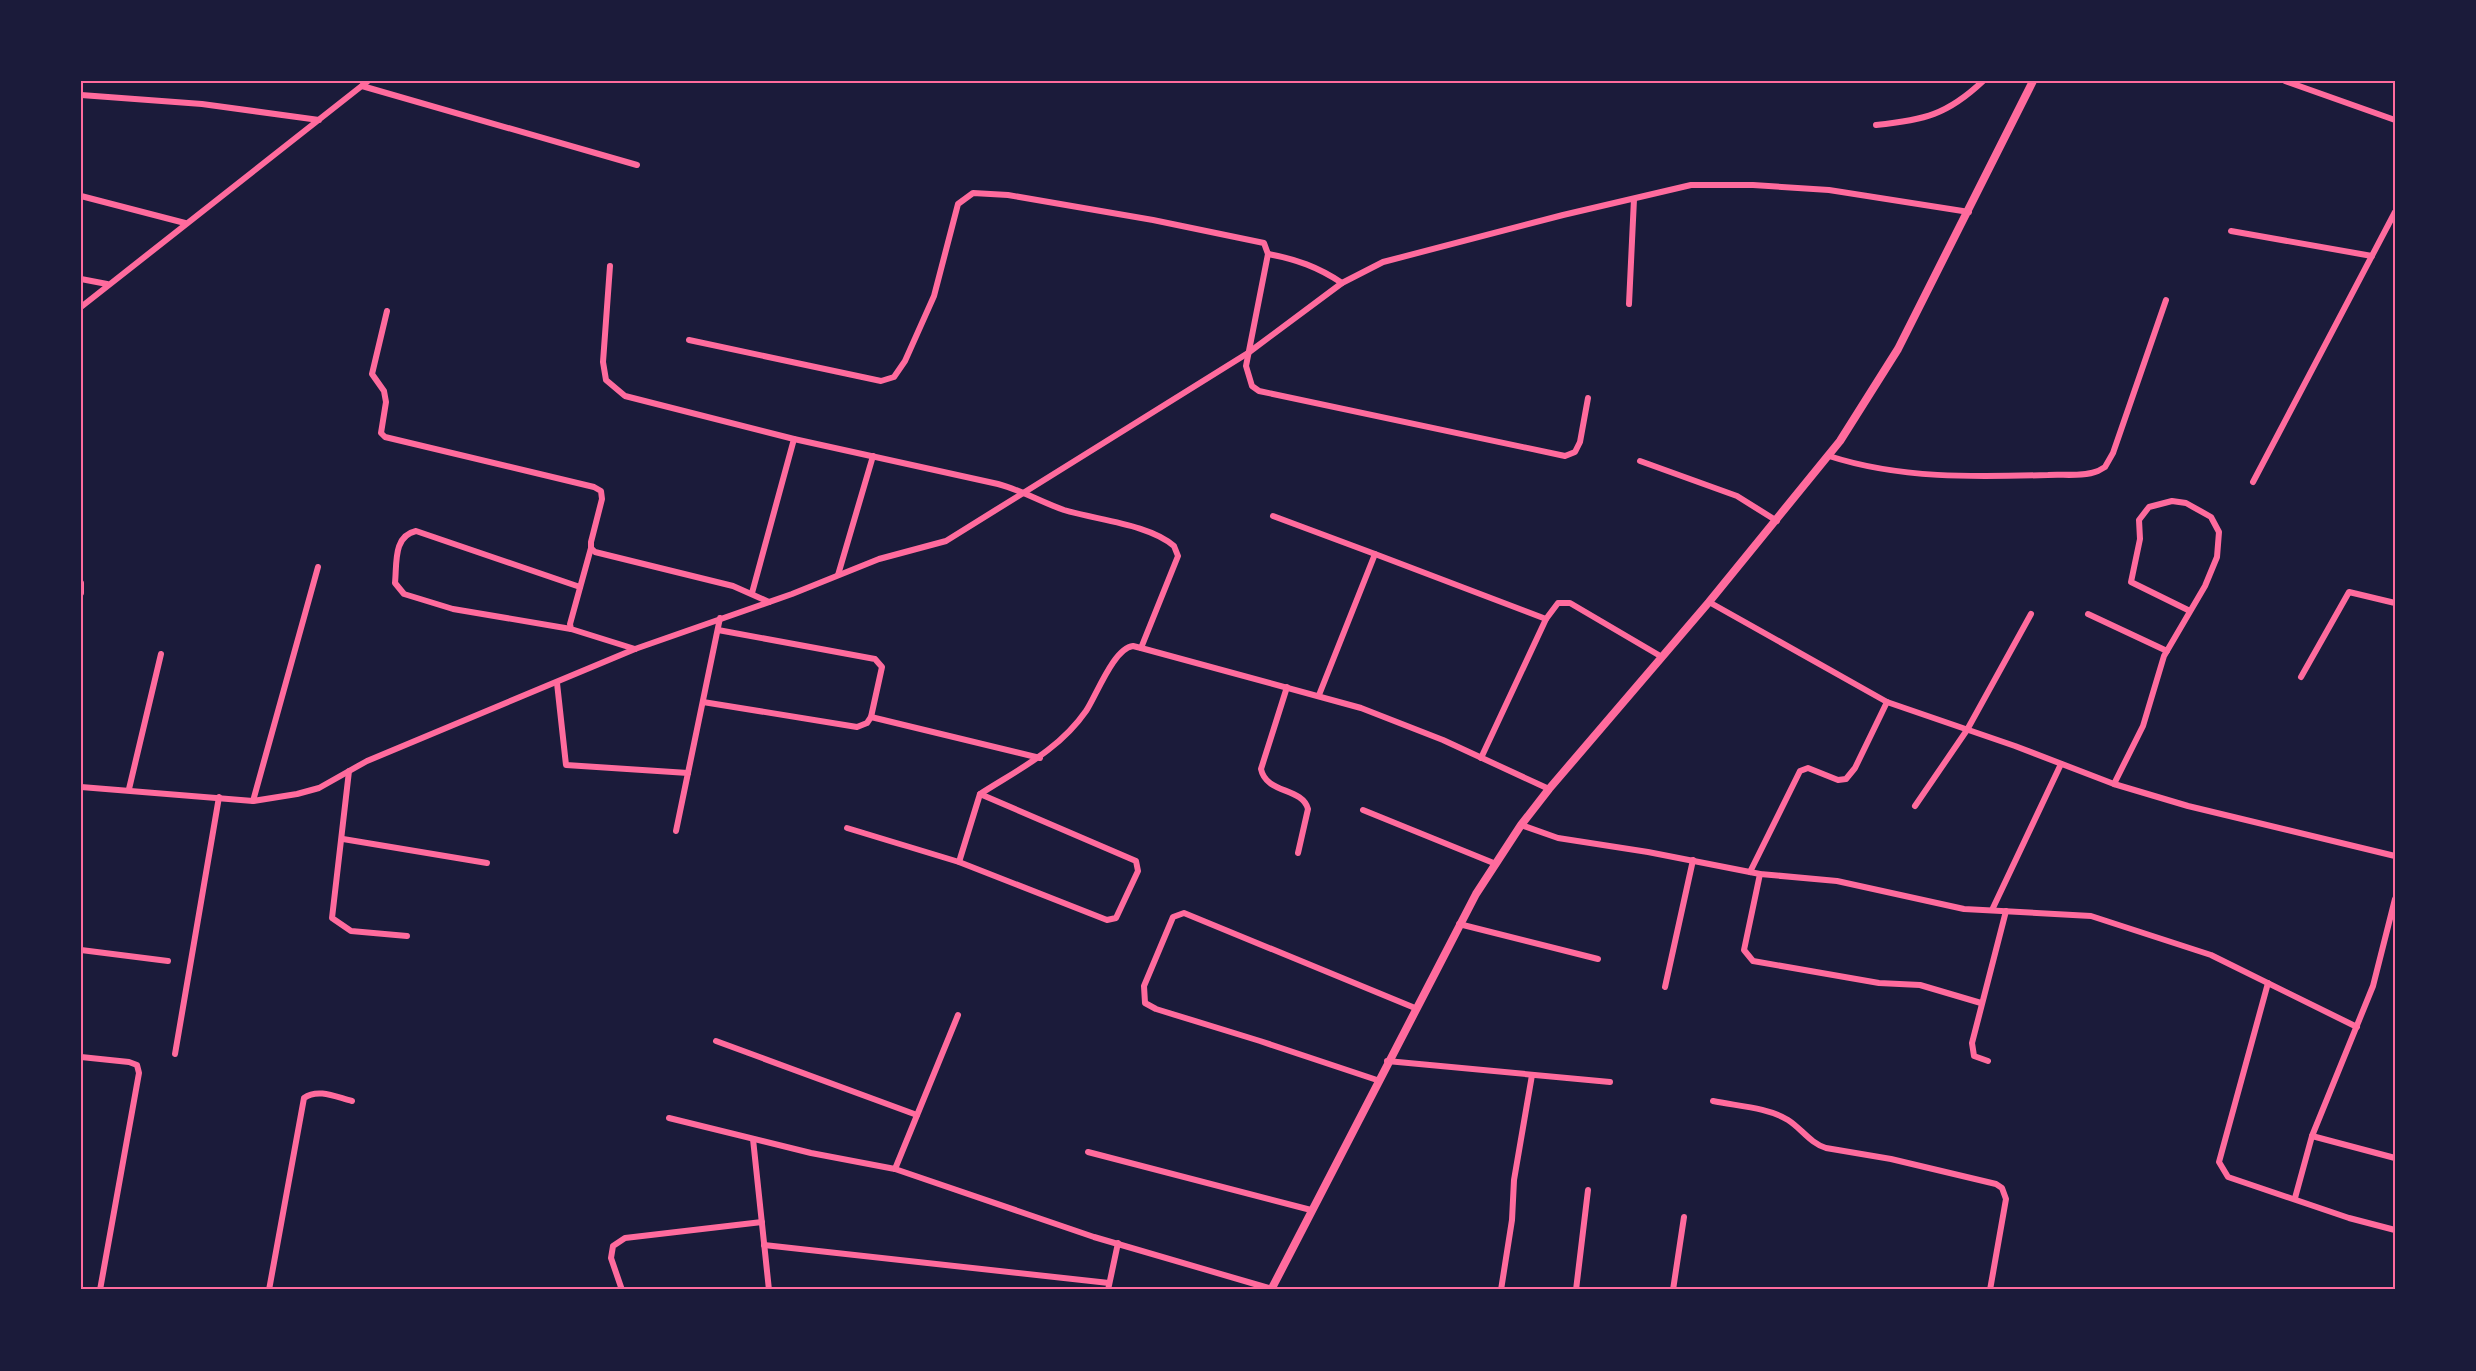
<svg xmlns="http://www.w3.org/2000/svg" width="2476" height="1371" viewBox="0 0 2476 1371" font-family="'Fira Sans Condensed',sans-serif">
<style>
.lines{fill:none;stroke-linecap:round;stroke-linejoin:round}
.minor{stroke:#ff6b9d;stroke-width:6}
.tertiary{stroke:#ff6b9d;stroke-width:8}
.neatline{fill:none;stroke:#ff6b9d;stroke-width:2}
</style>
<rect width="100%" height="100%" fill="#1b1b3a"/>
<g class="lines">
<g class="minor">
<polyline points="2285,81 2395,120"/>
<polyline points="362,86 637,165"/>
<polyline points="81,95 202,104 319,120"/>
<path d="M1876,125C1924,120 1947,115 1983,81"/>
<polyline points="81,196 185,223"/>
<polyline points="2231,231 2372,256"/>
<path d="M1268,254C1296,259 1318,267 1342,283"/>
<path d="M610,266L603,362L606,380L625,396L794,439L998,484C1021,490 1041,502 1064,510C1096,520 1149,524 1174,546L1178,556L1141,648L1133,646C1114,648 1097,694 1086,711C1059,750 1019,769 980,794L959,862"/>
<polyline points="81,279 107,284"/>
<polyline points="1629,304 1634,199"/>
<polyline points="81,307 368,81"/>
<polyline points="387,311 372,374 384,391 386,402 381,433 385,437 594,487 601,491 602,499 591,542 591,548 595,552 733,586 769,602"/>
<polyline points="689,340 881,381 894,377 905,361 934,296 958,204 973,193 1008,195 1153,220 1264,243 1268,254 1246,366 1252,386 1259,391 1565,456 1575,452 1580,442 1588,398"/>
<path d="M1829,456C1900,479 1974,477 2048,475C2063,474 2084,477 2098,471L2105,467L2113,453L2166,300"/>
<polyline points="1640,461 1737,496 1777,521"/>
<polyline points="2253,482 2395,212"/>
<polyline points="1273,516 1375,554 1319,695"/>
<polyline points="591,548 570,624 571,629 635,649"/>
<polyline points="1375,554 1546,619"/>
<polyline points="838,575 873,456"/>
<polyline points="81,583 81,593"/>
<polyline points="752,593 794,439"/>
<polyline points="1709,602 1887,702 2015,746 2114,784 2188,806 2395,856"/>
<polyline points="2088,614 2167,651"/>
<path d="M571,629L453,609L404,594L395,583C397,563 393,536 416,531L580,587"/>
<polyline points="1141,648 1361,708 1443,740 1549,789"/>
<polyline points="2301,677 2349,592 2395,603"/>
<polyline points="557,683 566,765 688,773"/>
<path d="M1287,687L1261,769C1266,794 1302,787 1308,809L1298,853"/>
<polyline points="703,702 857,727 867,723 871,717 882,667 875,659 718,630"/>
<polyline points="871,717 1040,758"/>
<polyline points="1481,758 1546,619 1558,603 1570,603 1662,657"/>
<polyline points="349,771 332,918 351,931 407,936"/>
<polyline points="2114,784 2143,726 2164,656 2205,586 2217,557 2219,532 2211,517 2186,503 2172,501 2149,507 2139,520 2140,539 2131,582 2190,611"/>
<polyline points="81,787 253,801 297,794 319,788 367,761 635,649 792,594 879,559 946,541 1248,353 1342,283 1383,262 1563,215 1691,185 1753,185 1829,190 1969,212"/>
<polyline points="129,789 161,654"/>
<polyline points="253,801 318,567"/>
<polyline points="1915,806 1967,730 2031,614"/>
<polyline points="1363,810 1496,864"/>
<polyline points="1521,825 1558,838 1648,852 1760,874 1837,881 1964,909 2091,916 2211,955 2357,1027"/>
<polyline points="847,828 959,862 1107,920 1116,918 1138,871 1136,861 980,794"/>
<polyline points="676,831 720,618"/>
<polyline points="343,839 487,863"/>
<polyline points="1750,872 1800,771 1808,768 1838,780 1846,779 1855,768 1887,702"/>
<polyline points="1760,874 1744,950 1753,961 1879,983 1920,985 1981,1003"/>
<polyline points="1992,910 2061,764"/>
<polyline points="1459,924 1598,959"/>
<polyline points="81,950 168,961"/>
<polyline points="2268,983 2219,1162 2228,1177 2349,1218 2395,1230"/>
<polyline points="1665,987 1693,860"/>
<polyline points="716,1041 917,1115"/>
<polyline points="175,1054 219,797"/>
<polyline points="81,1057 129,1062 137,1065 139,1073 100,1290"/>
<polyline points="1387,1061 1610,1082"/>
<polyline points="1988,1061 1974,1056 1972,1043 2006,911"/>
<polyline points="1377,1080 1260,1041 1156,1009 1145,1003 1144,986 1173,917 1184,913 1415,1008"/>
<path d="M1713,1101C1736,1106 1767,1107 1788,1120C1802,1129 1810,1143 1826,1148L1891,1159L1996,1184L2002,1188L2006,1199L1990,1290"/>
<polyline points="669,1118 811,1153 895,1169 1094,1237 1272,1289"/>
<polyline points="2312,1136 2395,1158"/>
<polyline points="753,1139 769,1290"/>
<polyline points="1088,1152 1311,1210"/>
<polyline points="895,1169 958,1015"/>
<polyline points="2295,1198 2312,1136 2373,986 2395,899"/>
<polyline points="764,1245 1109,1283"/>
<path d="M269,1290L304,1098C318,1088 336,1097 352,1101"/>
<polyline points="622,1290 611,1258 613,1246 625,1238 762,1222"/>
<polyline points="1108,1290 1118,1243"/>
<polyline points="1501,1290 1512,1220 1514,1180 1532,1075"/>
<polyline points="1576,1290 1588,1190"/>
<polyline points="1673,1290 1684,1217"/>
</g>
<polyline class="tertiary" points="1271,1290 1476,894 1521,825 1549,789 1709,602 1840,441 1898,349 2033,81"/>
</g>
<rect width="2476" height="1371" fill="none" stroke="#1b1b3a" stroke-width="165"/>
<rect x="82" y="82" width="2312" height="1206" class="neatline"/>
</svg>
